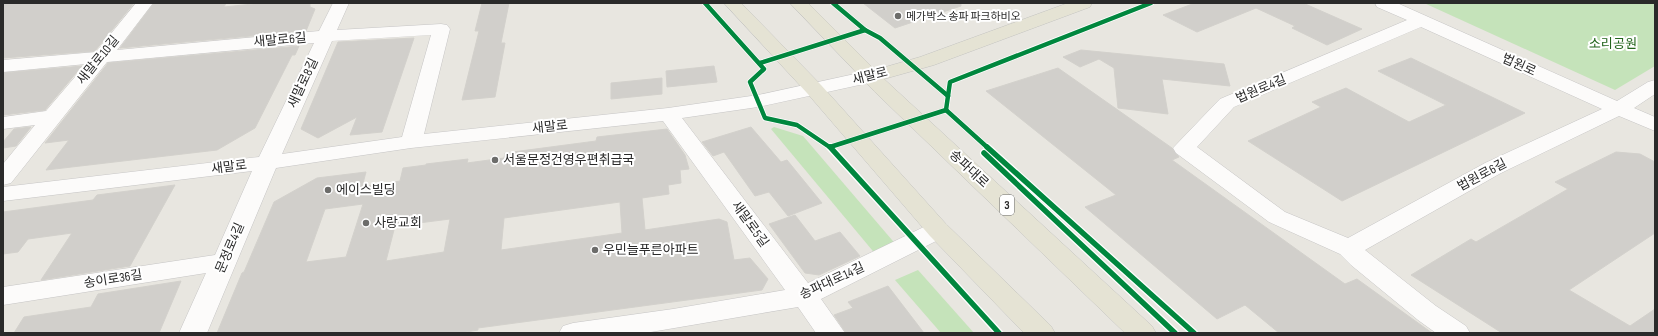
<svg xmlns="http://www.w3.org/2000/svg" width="1658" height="336" viewBox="0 0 1658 336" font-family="'Sofia Sans Condensed','Noto Sans KR',sans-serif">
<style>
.green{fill:#c5e3ba}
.building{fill:#d1cfcb;stroke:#d3d1cc;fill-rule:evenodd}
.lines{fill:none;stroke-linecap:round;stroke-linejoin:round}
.minor-casing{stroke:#c6c5c5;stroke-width:1}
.major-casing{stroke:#c4c4c1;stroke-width:1}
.minor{fill:#fcfbfa;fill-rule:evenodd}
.major{fill:#e5e3d4;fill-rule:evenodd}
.cycleway-far1-casing{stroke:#fff;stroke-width:6}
.cycleway-casing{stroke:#fff;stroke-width:8}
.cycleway-far1{stroke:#00873e;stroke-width:4.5}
.cycleway{stroke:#00873e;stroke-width:5.5}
.poi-dot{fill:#6c6c6a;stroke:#fff;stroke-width:1.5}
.labels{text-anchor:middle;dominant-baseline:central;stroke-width:4;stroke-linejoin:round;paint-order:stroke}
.far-poi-label{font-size:11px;fill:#2a2a2a;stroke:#fff;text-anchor:start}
.shield{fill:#fff;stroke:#6a6a6a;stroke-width:1}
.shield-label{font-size:12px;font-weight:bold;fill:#2a2a2a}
.street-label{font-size:13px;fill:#2a2a2a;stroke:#fff}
.park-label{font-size:13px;fill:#22651c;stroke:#fff}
.poi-label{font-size:13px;fill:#2a2a2a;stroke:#fff;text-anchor:start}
</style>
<rect width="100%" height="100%" fill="#e8e6e0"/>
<g class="green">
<polygon points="1424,3 1655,3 1655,66 1615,90"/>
<polygon points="774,127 803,136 898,247 877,256 771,129"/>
<polygon points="918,270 974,333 941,333 895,280"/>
</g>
<g class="building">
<polygon points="3,3 134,3 95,51 3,58"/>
<polygon points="154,3 226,3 224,7 262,3 310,3 310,7 315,9 306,31 120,48"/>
<polygon points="482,3 509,3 501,43 505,43 495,97 462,100 479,31 475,31"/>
<polygon points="863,3 961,3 961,6 895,28"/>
<polygon points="1195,3 1303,3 1362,29 1327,45 1292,28 1295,26 1256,8 1197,32 1163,15"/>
<polygon points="414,38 382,132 350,135 357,117 318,138 301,129 338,42"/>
<polygon points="299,46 295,55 292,55 255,128 217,150 46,170 69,140 45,143 108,63"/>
<polygon points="1081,50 1224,64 1230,86 1162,79 1168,114 1118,108 1114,68 1099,59 1080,67 1063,57"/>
<polygon points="1411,58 1525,113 1342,201 1248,141 1321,107 1312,102 1346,88 1409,122 1446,105 1378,71"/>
<polygon points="82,66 45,110 3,115 3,73"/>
<polygon points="714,66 717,82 667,87 666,71"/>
<polygon points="1058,68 1172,148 1179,157 1172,160 1345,284 1357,279 1432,333 1279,333 1245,305 1217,319 1085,207 1116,195 986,91"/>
<polygon points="662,78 662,94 611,99 611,83"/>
<polygon points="31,127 16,146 3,148 3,142 14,129"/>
<polygon points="751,127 781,162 787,160 822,203 788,216 769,192 755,196 724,152 713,156 702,142"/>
<path d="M667,129L685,155L689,169L680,170L681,183L668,185L669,194L642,198L645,230L719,219L727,222L734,260L750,258L768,279L762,290L478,328V330L460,333H217L242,273L244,272L274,202L317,178L366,172L362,187L400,181L403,168L426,165V164L468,159L467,163L504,158L505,153L596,141L597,137ZM620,202L622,233L501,250L504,218ZM363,204L346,257L306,262L325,209ZM450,219L444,252L386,261L395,226Z"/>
<polygon points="1616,152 1640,154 1655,162 1655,233 1569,290 1630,326 1655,309 1655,333 1502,333 1411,275 1471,239 1476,242 1568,189 1555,182"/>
<polygon points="175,185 130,266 41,280 72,233 28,239 18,252 3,254 3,212 93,200 97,195"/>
<polygon points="795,215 815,241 840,232 860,256 819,275 805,273 769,224"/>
<polygon points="181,281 159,333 14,333 24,317 91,307 98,294"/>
<polygon points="888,286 924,333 846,333 834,315 853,308 848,302"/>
</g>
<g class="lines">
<g class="minor-casing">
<g id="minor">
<path d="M136,3H153L117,50L319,31L333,3H349L337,30L441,24L447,25L450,29L424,134L668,108L758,95L873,70L880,72L883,76L880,80L873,82L758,107L682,118L808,283L930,224L938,222L946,224L950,230L946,236L821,299L845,333H816L798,307L645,333H559L563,326L573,323L673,309L785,290L663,121L411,148L276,168L207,333H179L206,273L3,305V287L215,255L252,171L3,201V187L259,157L314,43L107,62L11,183L3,185V164L35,125L3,129V117L46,111L86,64L3,72V60L96,52ZM431,35L402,137L282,154L332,41Z"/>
<path d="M1375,3H1397L1617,101L1648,82L1655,80V94L1634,108L1655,117V131L1619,116L1501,173L1365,250L1436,306L1466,326L1470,333H1436L1418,320L1351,265L1340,254L1269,222L1176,153L1173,148L1220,99L1407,20L1377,7ZM1421,27L1602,109L1485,163L1348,238L1285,212L1197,147L1234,107Z"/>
</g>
</g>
<g class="major-casing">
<g id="major">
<polygon points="724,3 741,3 821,85 946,224 1051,326 1055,333 1024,333 930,236 807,93"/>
<polygon points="790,3 808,3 875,70 920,57 1068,3 1092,3 1090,7 934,65 884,79 1152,326 1156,333 1125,333 875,92"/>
</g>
</g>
<use href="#minor" class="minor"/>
<use href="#major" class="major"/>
<g class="cycleway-far1-casing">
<g id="cycleway-far1">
<polyline points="705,3 764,69 750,82 765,118 797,125 831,148"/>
<polyline points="833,3 865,30 880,38 948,96"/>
<polyline points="760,63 865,30"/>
<polyline points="946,110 988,148"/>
<polyline points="946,110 950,82 1151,3"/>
<polyline points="830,147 946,110"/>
</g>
</g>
<g class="cycleway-casing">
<g id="cycleway">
<polyline points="830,147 999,333"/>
<polyline points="987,147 1194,333"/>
<polyline points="984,153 1175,333"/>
</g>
</g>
<use href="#cycleway-far1" class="cycleway-far1"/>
<use href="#cycleway" class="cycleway"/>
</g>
<g class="poi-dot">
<circle cx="898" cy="16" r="4"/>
<circle cx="495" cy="160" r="4"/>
<circle cx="328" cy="190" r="4"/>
<circle cx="366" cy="223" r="4"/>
<circle cx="595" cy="250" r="4"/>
</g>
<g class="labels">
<g class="far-poi-label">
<text x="906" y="16">메가박스 송파 파크하비오</text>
</g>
<rect class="shield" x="1000" y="195" width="14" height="20" rx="3"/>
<g class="shield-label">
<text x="1007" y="205">3</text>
</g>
<g class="street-label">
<text transform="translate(280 40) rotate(-5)">새말로6길</text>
<text transform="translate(98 60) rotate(-51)">새말로10길</text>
<text transform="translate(1519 65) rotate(24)">법원로</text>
<text transform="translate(870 76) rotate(-14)">새말로</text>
<text transform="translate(303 83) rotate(-65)">새말로8길</text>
<text transform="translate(1261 89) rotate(-23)">법원로4길</text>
<text transform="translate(550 127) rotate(-6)">새말로</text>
<text transform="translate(229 167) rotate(-7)">새말로</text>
<text transform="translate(969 169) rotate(43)">송파대로</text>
<text transform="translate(1482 175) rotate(-28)">법원로6길</text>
<text transform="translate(750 224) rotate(54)">새말로5길</text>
<text transform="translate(230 248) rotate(-67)">문정로4길</text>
<text transform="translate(113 279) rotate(-9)">송이로36길</text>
<text transform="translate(832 281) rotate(-25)">송파대로14길</text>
</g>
<g class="park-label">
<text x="1613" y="44">소리공원</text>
</g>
<g class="poi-label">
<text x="503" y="160">서울문정건영우편취급국</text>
<text x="336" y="190">에이스빌딩</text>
<text x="374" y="223">사랑교회</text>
<text x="603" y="250">우민늘푸른아파트</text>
</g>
</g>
<rect width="1658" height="336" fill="none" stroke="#2a2a2a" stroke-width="8"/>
</svg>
